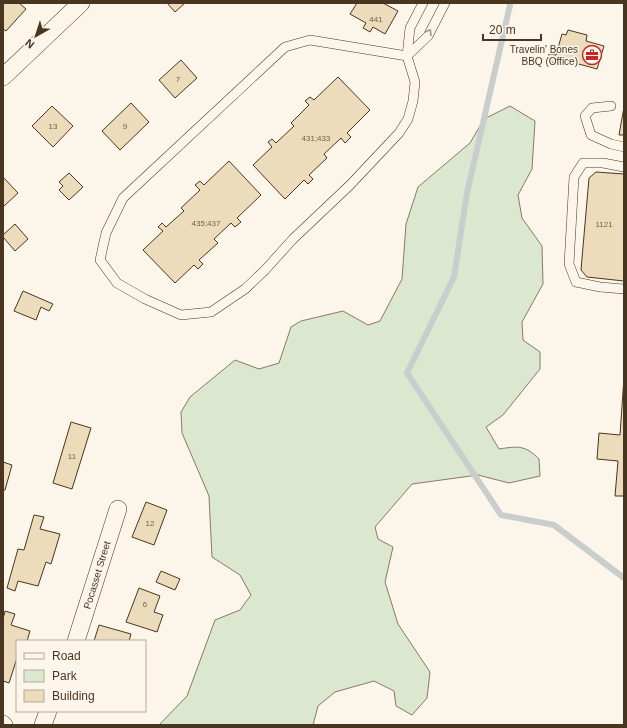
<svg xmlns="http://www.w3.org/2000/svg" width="627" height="728" viewBox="0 0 627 728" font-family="Arial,sans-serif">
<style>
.green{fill:#dce7d0;stroke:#887966}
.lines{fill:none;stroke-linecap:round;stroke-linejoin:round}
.stream{stroke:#c9cecd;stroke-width:6}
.building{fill:#ecdcbc;stroke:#4a3520}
.service-casing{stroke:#4a3520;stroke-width:10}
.minor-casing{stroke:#4a3520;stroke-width:18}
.service{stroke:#fbf6e9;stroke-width:9}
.minor{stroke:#fbf6e9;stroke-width:17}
.oneway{stroke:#a29684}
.labels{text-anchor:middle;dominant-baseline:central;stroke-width:3;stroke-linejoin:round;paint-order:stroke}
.number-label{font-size:8px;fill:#725f47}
.poi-label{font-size:10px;fill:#4a3520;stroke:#fbf6e9;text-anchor:end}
.street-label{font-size:10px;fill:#4a3520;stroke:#fbf6e9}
</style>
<rect width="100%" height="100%" fill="#fbf6e9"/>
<path class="green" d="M510,106L535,121L532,169L518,195L522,218L542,246L543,284L522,322L523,340L540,352V369L503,415L486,427L499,449C518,446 525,445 539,459L540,476L509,483L478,475L412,484L375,527L378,539L393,547L385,582L398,624L430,672L427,698L412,715L396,706L394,691L374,681L335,692L318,706L313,725H159L187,696L215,620L240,610L251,595L240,575L212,557L209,496L182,433L181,412L190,397L235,360L259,369L279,363L291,327L301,321L343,311L368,325L380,321L402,279L406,224L418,187L470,143L484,119Z"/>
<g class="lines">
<polyline class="stream" points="510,5 467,193 454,277 407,373 501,515 554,525 624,578"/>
</g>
<g class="building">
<polygon points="3,3 19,3 26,9 6,31 3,29"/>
<polygon points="167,3 185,3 175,12"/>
<polygon points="357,3 383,3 398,11 385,34 373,27 370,32 363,28 366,23 350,14"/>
<polygon points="568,30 587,35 586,41 604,46 597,69 560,59 559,64 547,61 549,54 556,55 562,34 566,35"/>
<polygon points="181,60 197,78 175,98 159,80"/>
<polygon points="338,77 370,110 347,133 351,137 345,143 341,138 324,154 327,158 309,175 313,179 308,184 304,180 285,199 253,165 272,147 268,142 272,139 276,143 294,126 291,123 309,105 305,101 310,97 314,100"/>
<polygon points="131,103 149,122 120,150 102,131"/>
<polygon points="52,106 73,126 53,147 32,126"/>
<polygon points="624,107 624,135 619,135"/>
<polygon points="229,161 261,195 237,218 241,222 235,227 231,223 214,239 218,243 199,260 203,264 198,269 194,265 175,283 143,250 163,231 158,227 162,223 166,227 184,211 181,208 200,190 195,185 200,181 204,185"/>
<polygon points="596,172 624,174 624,281 587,277 581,270 589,178"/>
<polygon points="69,173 83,187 69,200 59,190 63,186 59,182"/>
<polygon points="3,177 18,193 3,207"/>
<polygon points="15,224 28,239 15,251 3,237 3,235"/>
<polygon points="23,291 53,304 49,311 41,307 36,320 14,311"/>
<polygon points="624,377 624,496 615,496 618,461 597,459 599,433 620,435"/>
<polygon points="71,422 91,428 72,489 53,483"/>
<polygon points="3,462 12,465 5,490 3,490"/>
<polygon points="146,502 167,510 154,545 132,537"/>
<polygon points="34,515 44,517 40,529 60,534 51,564 46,562 38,586 18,581 15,591 7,588 18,549 24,550"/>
<polygon points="161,571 180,579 175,590 156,582"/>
<polygon points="139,588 160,596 154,612 163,615 157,632 126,622"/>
<polygon points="5,611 15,614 11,625 30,631 27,641 17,641 17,658 9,683 3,681 3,619"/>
<polygon points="99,625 131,634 129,641 94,641"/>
</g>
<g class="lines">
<g class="service-casing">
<g id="service">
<polyline points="407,56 310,40 285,47 123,198 106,233 100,260 117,283 145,299 181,315 211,312 245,289 265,270 293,239 350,185 399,133 408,119 413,101 415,82 407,56 410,28 423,3"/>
<polyline points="407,56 428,36 445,3"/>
<polyline points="611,106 592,108 585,116 591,135 611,144 624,147"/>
<polyline points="624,167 603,163 583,163 574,177 569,264 576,282 600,287 624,289"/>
</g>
</g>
<g class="minor-casing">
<g id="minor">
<polyline points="3,77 81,3"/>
<polyline points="76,641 118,509"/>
<polyline points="3,724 4,725"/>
<polyline points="43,725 48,711"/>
</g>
</g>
<use href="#service" class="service"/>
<use href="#minor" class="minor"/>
</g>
<defs><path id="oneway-chevron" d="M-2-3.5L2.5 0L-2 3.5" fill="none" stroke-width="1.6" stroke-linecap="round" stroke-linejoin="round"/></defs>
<use class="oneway" href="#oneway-chevron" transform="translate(429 32) rotate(-59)"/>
<defs>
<g id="office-ring" transform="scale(1)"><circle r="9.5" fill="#fbf6e9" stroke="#c62828" stroke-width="1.5"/><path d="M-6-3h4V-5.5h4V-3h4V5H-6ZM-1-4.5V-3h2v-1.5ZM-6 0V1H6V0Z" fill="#c62828"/></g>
</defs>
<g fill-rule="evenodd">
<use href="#office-ring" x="592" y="55"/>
</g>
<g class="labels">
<g class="number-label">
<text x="376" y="19">441</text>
<text x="178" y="79">7</text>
<text x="53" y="126">13</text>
<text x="125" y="126">9</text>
<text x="316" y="138">431;433</text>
<text x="206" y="223">435;437</text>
<text x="604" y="224">1121</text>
<text x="72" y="456">11</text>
<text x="150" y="523">12</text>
<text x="145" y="604">6</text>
</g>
<g class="poi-label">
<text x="578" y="49">Travelin' Bones<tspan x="578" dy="12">BBQ (Office)</tspan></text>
</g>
<g class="street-label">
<text transform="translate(97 575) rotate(-73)">Pocasset Street</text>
</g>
</g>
<rect width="627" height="728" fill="none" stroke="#4a3520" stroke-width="8"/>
<rect x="16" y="640" width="130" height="72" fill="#fbf6e9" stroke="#b4a999"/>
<rect x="24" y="653" width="20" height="6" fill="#fbf6e9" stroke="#b4a999"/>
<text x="52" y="660" font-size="12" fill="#4a3520">Road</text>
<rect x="24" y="670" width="20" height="12" fill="#dce7d0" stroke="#b4a999"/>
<text x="52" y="680" font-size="12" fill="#4a3520">Park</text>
<rect x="24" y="690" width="20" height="12" fill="#ecdcbc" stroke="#b4a999"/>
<text x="52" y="700" font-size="12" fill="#4a3520">Building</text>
<g transform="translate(36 36) rotate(219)" stroke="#fbf6e9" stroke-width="3" paint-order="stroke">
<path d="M0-3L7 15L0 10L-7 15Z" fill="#4a3520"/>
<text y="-6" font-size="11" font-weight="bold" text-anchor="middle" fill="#4a3520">N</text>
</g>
<path d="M483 34v6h58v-6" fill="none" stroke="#4a3520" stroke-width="2"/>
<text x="489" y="34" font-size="12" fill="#4a3520" stroke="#fbf6e9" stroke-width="3" paint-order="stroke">20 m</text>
</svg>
